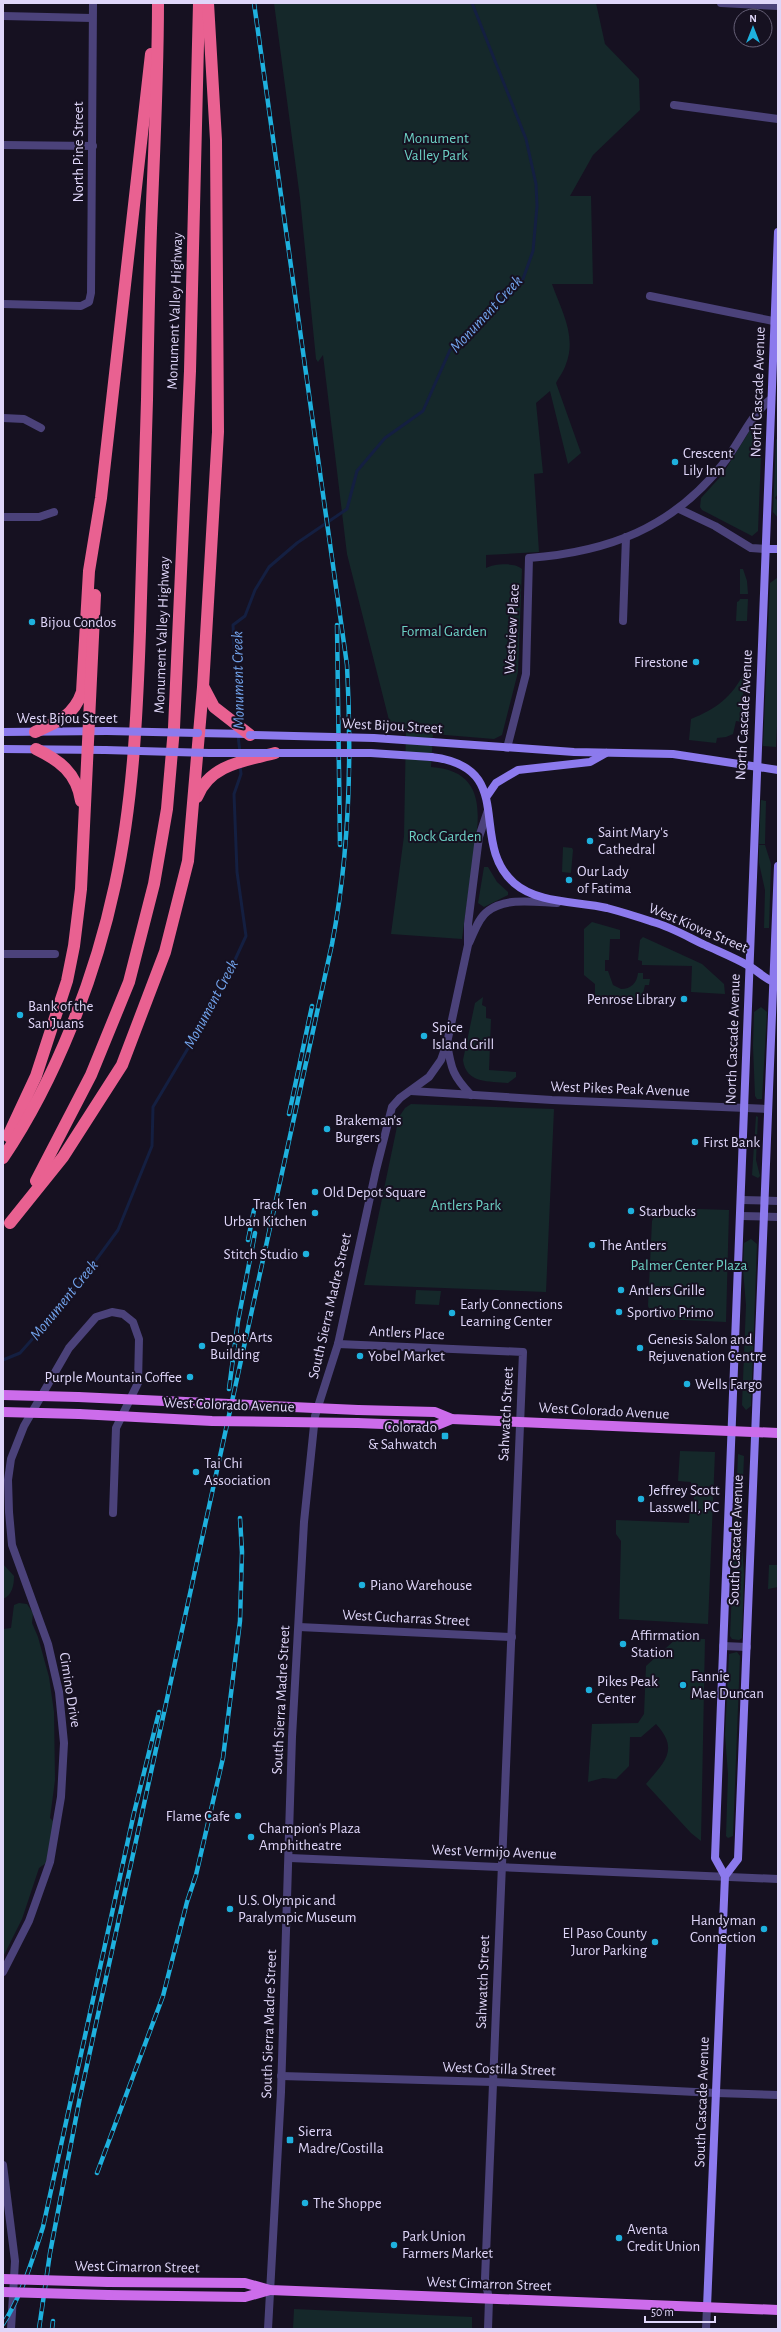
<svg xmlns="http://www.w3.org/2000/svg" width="781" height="2332" viewBox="0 0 781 2332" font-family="'Alegreya Sans',sans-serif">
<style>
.green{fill:#15282a}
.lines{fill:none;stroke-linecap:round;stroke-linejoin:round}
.stream{stroke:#141f41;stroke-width:3}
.minor{stroke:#4b427a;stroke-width:8}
.tertiary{stroke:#4b427a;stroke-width:8}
.secondary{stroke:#8c7aed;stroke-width:8}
.primary{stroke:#cc6ceb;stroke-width:10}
.motorway{stroke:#e96191;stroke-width:12}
.rail-casing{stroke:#1eb1de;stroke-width:4.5}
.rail{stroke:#161121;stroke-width:3;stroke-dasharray:9;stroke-linecap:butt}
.secondary-bridge{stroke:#8c7aed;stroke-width:8}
.primary-bridge{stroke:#cc6ceb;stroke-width:10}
.poi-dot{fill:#1eb1de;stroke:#161121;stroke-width:1.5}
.labels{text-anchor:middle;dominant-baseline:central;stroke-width:4;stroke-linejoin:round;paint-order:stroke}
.park-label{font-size:15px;fill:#6cd0c4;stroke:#161121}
.street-label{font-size:15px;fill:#dfd6f9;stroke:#161121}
.poi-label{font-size:15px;fill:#dfd6f9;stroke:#161121;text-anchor:start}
.water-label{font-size:16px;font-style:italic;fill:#72a3ec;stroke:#161121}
</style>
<rect width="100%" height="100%" fill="#161121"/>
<g class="green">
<path d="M274,3H596L605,44L639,79L640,110L593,155L570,196H591L593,284H552C561,310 577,336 566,364C564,371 559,377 556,383L581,453L568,464L550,391L536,403L543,473L534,474L539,552L486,555V568C494,564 515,562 522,569L518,672L502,735L494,739L433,734L431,767C492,771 478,824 472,866C469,891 465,915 462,939L391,934L404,836L406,729L391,728L347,554L323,355L318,362L316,359L300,198Z"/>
<polygon points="756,426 762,430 758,531 752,536 702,510 700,507 701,498 722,475 752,427"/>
<polygon points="776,439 778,440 778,494 775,498 778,501 778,518 773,512"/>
<polygon points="740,569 743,569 747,581 748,594 740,594"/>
<polygon points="777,578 778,706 776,747 763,746 770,583"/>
<polygon points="740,599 748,599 747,621 736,621 737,602 739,601"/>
<path d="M744,673L742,722L736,721L733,734L726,737L717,738L716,743L689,740L691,719C716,709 732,697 744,673Z"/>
<polygon points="761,800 766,801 765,844 759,844"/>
<polygon points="759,845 765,845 771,864 769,928 764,928 765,890 759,863"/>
<polygon points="563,847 572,848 573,850 571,873 562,872"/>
<polygon points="484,867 488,867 497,882 508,892 508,895 484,907 478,903"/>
<path d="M592,922L620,930V939H610L609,960H605V971H608L613,985L621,989C631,989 637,983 638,973H643V979H650L649,985H645L643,993L638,1000L595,998V984L584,975V929Z"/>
<polygon points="643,937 702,964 724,984 725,994 691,992 692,966 642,965 642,961 638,960 640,940"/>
<path d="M483,997L482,1005L486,1007V1018L491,1019L489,1070L516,1072V1077L508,1083C489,1081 466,1084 463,1060L475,1003Z"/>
<polygon points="761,1007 767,1012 762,1099 757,1099 755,1096 753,1046 754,1012"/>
<polygon points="411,1104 554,1109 546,1292 364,1285 399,1117 405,1108"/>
<polygon points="756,1116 758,1117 756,1160 760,1176 758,1178 752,1175"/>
<path d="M667,1208L729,1210L726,1322L663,1319C655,1317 651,1314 648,1306L652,1221L656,1212Z"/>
<polygon points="751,1239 757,1244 751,1406 746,1410 742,1405 746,1305 743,1270 744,1243"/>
<polygon points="416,1290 441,1291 439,1305 415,1304"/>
<polygon points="680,1451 715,1452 708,1624 619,1619 621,1541 616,1534 616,1520 689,1523 690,1509 693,1509 694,1496 691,1495 691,1482 678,1481"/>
<polygon points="738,1454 744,1456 741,1530 744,1574 742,1638 739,1640 732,1639 730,1636"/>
<path d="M3,1564L14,1576C14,1586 12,1595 3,1599Z"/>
<polygon points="769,1565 778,1565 778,1587 768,1589"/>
<polygon points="19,1603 27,1604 33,1613 32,1623 38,1637 49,1677 54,1712 55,1780 50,1818 54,1822 46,1863 39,1868 22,1919 3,1957 3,1629 11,1628 14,1605"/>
<path d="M677,1638L705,1639L701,1841L691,1833L646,1784C664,1762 680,1750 656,1724L641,1737H630L629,1766L616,1779L603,1778L588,1782L592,1724L638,1723L644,1714L646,1666Z"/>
<polygon points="737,1652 740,1656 733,1836 728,1838 726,1836 728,1774 725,1735 729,1654"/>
<polygon points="294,2309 472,2317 472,2329 293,2329"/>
</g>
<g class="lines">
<g class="stream">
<polyline points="238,721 233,625 245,616 255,590 269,567 297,543 347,509 357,471 385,438 423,411 450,350 523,279 533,251 537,206 536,184 526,139 472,3"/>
<polyline points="238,735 240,753"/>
<polyline points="3,1360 20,1353 66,1301 118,1230 152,1146 153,1107 215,1003 246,936 237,872 234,794 241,774 240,765"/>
</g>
<g class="minor">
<polyline points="721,3 778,6"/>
<polyline points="3,16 92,18"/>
<polyline points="674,105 778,119"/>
<polyline points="3,145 93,146"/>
<polyline points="650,296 778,322"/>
<polyline points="3,304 81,306 89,302 91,293 93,3"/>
<polyline points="3,418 24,419 41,428"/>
<polyline points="679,509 715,526 751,548 766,549"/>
<polyline points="3,517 39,517 54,512"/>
<polyline points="623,621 626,537"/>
<path d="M507,748L526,674L529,558C608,552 672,528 722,465C740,443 749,416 771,399"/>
<polyline points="3,954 55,954"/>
<path d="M447,1043C451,1069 453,1076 471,1095"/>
<polyline points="411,1091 552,1100 768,1109"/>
<polyline points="338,1344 523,1352 485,2279 489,2299 488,2329"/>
<polyline points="299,1627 512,1637"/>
<polyline points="723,1646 747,1647"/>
<polyline points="3,1972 29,1921 50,1862 61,1797 64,1743 59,1692 48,1644 12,1545 9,1512 8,1480 11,1459 24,1426 69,1348 96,1317 112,1312 123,1314 133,1322 139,1339 138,1383 116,1428 113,1513"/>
<polyline points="281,2076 493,2082 716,2093"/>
<polyline points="3,2165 15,2261 11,2329"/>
</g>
<g class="tertiary">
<path d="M469,943C474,933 478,918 488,911C506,897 535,902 557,903"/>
<polyline points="741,1200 778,1201"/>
<polyline points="741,1216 778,1217"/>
<polyline points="290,1858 778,1879"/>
<polyline points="716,2093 778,2095"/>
<polyline points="268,2329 281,2092 292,1737 304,1522 315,1416 338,1344 376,1170 392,1107 400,1098 429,1077 441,1060 447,1043 468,945 468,924 479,837 488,810"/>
<polyline points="706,2329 707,2307"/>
</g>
<g class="secondary">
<polyline points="766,549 778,549"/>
<polyline points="3,732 107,731"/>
<polyline points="198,733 249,734"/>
<polyline points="432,742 574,752 673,754 778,770"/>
<polyline points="3,749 105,750"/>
<path d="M431,757C519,767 467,841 514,883C538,904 577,901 607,908C622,912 638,917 653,922C671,927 688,937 705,945C720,952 735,958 749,966C758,971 767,981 777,983"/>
<polyline points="487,796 496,783 518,770 590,762 606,753"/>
<polyline points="725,1876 738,1859 778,866"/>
<polyline points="707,2307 725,1876 715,1858 778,232"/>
</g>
<g class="primary">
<polyline points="3,1395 78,1397"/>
<polyline points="358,1410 435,1412 452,1419 778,1433"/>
<polyline points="3,1412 79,1414"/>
<polyline points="357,1423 435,1426 452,1419"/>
<polyline points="108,2282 245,2283 270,2290 778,2310"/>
<polyline points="108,2295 245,2297 270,2290"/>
</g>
<g class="motorway">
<polyline points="204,688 214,707 250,735"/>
<path d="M35,732C56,723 74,716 82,692L89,571L101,498L151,54"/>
<path d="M36,749C59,760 77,773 81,801"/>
<path d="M197,797C210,764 245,761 275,753"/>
<polyline points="8,1136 36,1076 67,981 74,946 81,889 95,595"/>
<path d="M3,1158C56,1079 95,978 115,885C133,802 137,716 140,631C143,554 145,477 147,400C148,343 149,285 151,228C154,153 158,78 158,3"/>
<polyline points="36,1181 91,1075 129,982 154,884 167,809 174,728 190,371 199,3"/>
<polyline points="10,1223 63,1157 122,1065 165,952 188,861 203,687 218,432 216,140 208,3"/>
</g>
<g class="rail-casing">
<g id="rail">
<polyline points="337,625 340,845"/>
<polyline points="289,1114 312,1006"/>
<polyline points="248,1240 254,1210"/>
<polyline points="229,1389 238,1321 255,1233"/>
<polyline points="97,2173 163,1996 187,1902 196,1875 223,1758 240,1621 242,1552 240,1518"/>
<path d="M3,2324C22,2295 32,2261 43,2227L134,1813L159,1712"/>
<path d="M39,2329L50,2253L80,2097L332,944C350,851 352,759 347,665L254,3"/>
<polyline points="52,2329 53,2321"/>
</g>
</g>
<use href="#rail" class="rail"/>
<g class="secondary-bridge">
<polyline points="107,731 198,733"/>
<polyline points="250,735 374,738 432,742"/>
<polyline points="105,750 209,753 371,753 431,757"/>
</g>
<g class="primary-bridge">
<polyline points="78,1397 358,1410"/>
<polyline points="79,1414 212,1421 357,1423"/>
<polyline points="3,2279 108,2282"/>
<polyline points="3,2292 108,2295"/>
</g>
</g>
<g class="poi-dot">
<circle cx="675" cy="462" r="4"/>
<circle cx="32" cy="622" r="4"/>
<circle cx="696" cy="662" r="4"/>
<circle cx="590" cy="841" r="4"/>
<circle cx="569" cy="880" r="4"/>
<circle cx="684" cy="999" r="4"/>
<circle cx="20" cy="1015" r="4"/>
<circle cx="424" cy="1036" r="4"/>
<circle cx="327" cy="1129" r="4"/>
<circle cx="695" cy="1142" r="4"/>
<circle cx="315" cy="1192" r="4"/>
<circle cx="631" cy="1211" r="4"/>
<circle cx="315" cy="1213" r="4"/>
<circle cx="592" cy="1245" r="4"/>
<circle cx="306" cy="1254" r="4"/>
<circle cx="621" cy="1290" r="4"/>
<circle cx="619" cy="1312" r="4"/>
<circle cx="452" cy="1313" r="4"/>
<circle cx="202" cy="1346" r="4"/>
<circle cx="640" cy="1348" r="4"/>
<circle cx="360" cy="1356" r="4"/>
<circle cx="190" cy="1377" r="4"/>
<circle cx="687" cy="1384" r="4"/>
<rect x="441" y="1432" width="8" height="8" rx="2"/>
<circle cx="196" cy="1472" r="4"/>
<circle cx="641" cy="1499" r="4"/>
<circle cx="362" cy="1585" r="4"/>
<circle cx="623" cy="1644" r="4"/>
<circle cx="683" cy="1685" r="4"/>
<circle cx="589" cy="1690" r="4"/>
<circle cx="238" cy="1816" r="4"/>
<circle cx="251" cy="1837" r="4"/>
<circle cx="230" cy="1909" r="4"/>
<circle cx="764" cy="1929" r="4"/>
<circle cx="655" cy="1942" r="4"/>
<rect x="286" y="2136" width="8" height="8" rx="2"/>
<circle cx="305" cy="2203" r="4"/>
<circle cx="619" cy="2238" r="4"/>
<circle cx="394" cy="2245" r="4"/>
</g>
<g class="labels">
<g class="park-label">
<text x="436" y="138">Monument<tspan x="436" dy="17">Valley Park</tspan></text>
<text x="444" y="631">Formal Garden</text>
<text x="445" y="836">Rock Garden</text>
<text x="466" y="1205">Antlers Park</text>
<text x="689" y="1265">Palmer Center Plaza</text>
</g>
<g class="street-label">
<text transform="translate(78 152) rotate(-90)">North Pine Street</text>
<text transform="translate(175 311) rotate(-88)">Monument Valley Highway</text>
<text transform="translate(758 392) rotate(-88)">North Cascade Avenue</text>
<text transform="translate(512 629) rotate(-87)">Westview Place</text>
<text transform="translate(162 635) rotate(-88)">Monument Valley Highway</text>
<text transform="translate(744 715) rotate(-87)">North Cascade Avenue</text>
<text x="67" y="718">West Bijou Street</text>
<text transform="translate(392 726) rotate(3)">West Bijou Street</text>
<text transform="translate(698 928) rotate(23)">West Kiowa Street</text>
<text transform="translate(733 1039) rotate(-88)">North Cascade Avenue</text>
<text transform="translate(620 1089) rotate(2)">West Pikes Peak Avenue</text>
<text transform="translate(330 1306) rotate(-77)">South Sierra Madre Street</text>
<text transform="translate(407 1333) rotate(3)">Antlers Place</text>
<text transform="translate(229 1405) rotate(2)">West Colorado Avenue</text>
<text transform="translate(604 1411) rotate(3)">West Colorado Avenue</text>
<text transform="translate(506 1414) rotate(-87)">Sahwatch Street</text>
<text transform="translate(736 1540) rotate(-88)">South Cascade Avenue</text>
<text transform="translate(406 1618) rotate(3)">West Cucharras Street</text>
<text transform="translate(70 1690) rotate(81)">Cimino Drive</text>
<text transform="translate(281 1700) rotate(-87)">South Sierra Madre Street</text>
<text transform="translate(494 1852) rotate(2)">West Vermijo Avenue</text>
<text transform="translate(483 1982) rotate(-88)">Sahwatch Street</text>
<text transform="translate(269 2024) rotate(-88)">South Sierra Madre Street</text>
<text transform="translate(499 2069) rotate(2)">West Costilla Street</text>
<text transform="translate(702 2102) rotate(-88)">South Cascade Avenue</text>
<text transform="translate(137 2267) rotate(1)">West Cimarron Street</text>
<text transform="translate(489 2284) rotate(2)">West Cimarron Street</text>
</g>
<g class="poi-label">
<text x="683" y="453">Crescent<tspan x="683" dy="17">Lily Inn</tspan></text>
<text x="40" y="622">Bijou Condos</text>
<text x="688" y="662" text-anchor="end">Firestone</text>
<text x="598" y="832">Saint Mary's<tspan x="598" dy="17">Cathedral</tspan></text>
<text x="577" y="871">Our Lady<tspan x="577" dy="17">of Fatima</tspan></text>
<text x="676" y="999" text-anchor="end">Penrose Library</text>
<text x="28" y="1006">Bank of the<tspan x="28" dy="17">San Juans</tspan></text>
<text x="432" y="1027">Spice<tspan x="432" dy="17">Island Grill</tspan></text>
<text x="335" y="1120">Brakeman’s<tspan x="335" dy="17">Burgers</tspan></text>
<text x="703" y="1142">First Bank</text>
<text x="323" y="1192">Old Depot Square</text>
<text x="307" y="1204" text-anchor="end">Track Ten<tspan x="307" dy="17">Urban Kitchen</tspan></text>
<text x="639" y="1211">Starbucks</text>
<text x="600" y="1245">The Antlers</text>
<text x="298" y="1254" text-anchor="end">Stitch Studio</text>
<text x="629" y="1290">Antlers Grille</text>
<text x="460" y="1304">Early Connections<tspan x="460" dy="17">Learning Center</tspan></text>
<text x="627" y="1312">Sportivo Primo</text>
<text x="210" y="1337">Depot Arts<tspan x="210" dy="17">Building</tspan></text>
<text x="648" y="1339">Genesis Salon and<tspan x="648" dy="17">Rejuvenation Centre</tspan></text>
<text x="368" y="1356">Yobel Market</text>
<text x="182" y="1377" text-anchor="end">Purple Mountain Coffee</text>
<text x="695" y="1384">Wells Fargo</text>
<text x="437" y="1427" text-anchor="end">Colorado<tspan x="437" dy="17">&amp; Sahwatch</tspan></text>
<text x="204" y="1463">Tai Chi<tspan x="204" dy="17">Association</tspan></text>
<text x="649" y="1490">Jeffrey Scott<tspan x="649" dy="17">Lasswell, PC</tspan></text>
<text x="370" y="1585">Piano Warehouse</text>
<text x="631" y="1635">Affirmation<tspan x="631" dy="17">Station</tspan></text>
<text x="691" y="1676">Fannie<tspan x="691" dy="17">Mae Duncan</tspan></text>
<text x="597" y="1681">Pikes Peak<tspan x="597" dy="17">Center</tspan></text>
<text x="230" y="1816" text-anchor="end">Flame Cafe</text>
<text x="259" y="1828">Champion's Plaza<tspan x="259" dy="17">Amphitheatre</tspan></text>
<text x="238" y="1900">U.S. Olympic and<tspan x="238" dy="17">Paralympic Museum</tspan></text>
<text x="756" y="1920" text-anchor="end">Handyman<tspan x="756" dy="17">Connection</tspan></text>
<text x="647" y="1933" text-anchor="end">El Paso County<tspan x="647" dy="17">Juror Parking</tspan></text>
<text x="298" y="2131">Sierra<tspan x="298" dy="17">Madre/Costilla</tspan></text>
<text x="313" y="2203">The Shoppe</text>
<text x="627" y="2229">Aventa<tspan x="627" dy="17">Credit Union</tspan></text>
<text x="402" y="2236">Park Union<tspan x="402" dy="17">Farmers Market</tspan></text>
</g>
<g class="water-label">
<text transform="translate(486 314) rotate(-47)">Monument Creek</text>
<text transform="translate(238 680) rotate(-91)">Monument Creek</text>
<text transform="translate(211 1004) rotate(-62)">Monument Creek</text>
<text transform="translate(64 1300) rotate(-51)">Monument Creek</text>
</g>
</g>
<rect width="781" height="2332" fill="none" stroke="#dfd6f9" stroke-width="8"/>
<g transform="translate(753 28)"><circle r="19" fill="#161121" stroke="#666077"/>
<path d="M0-3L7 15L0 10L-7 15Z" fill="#1eb1de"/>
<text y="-6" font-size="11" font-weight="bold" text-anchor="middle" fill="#dfd6f9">N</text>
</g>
<path d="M645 2316v6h70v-6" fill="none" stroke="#dfd6f9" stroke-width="2"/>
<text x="651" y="2316" font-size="12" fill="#dfd6f9" stroke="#161121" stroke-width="3" paint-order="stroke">50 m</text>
</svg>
